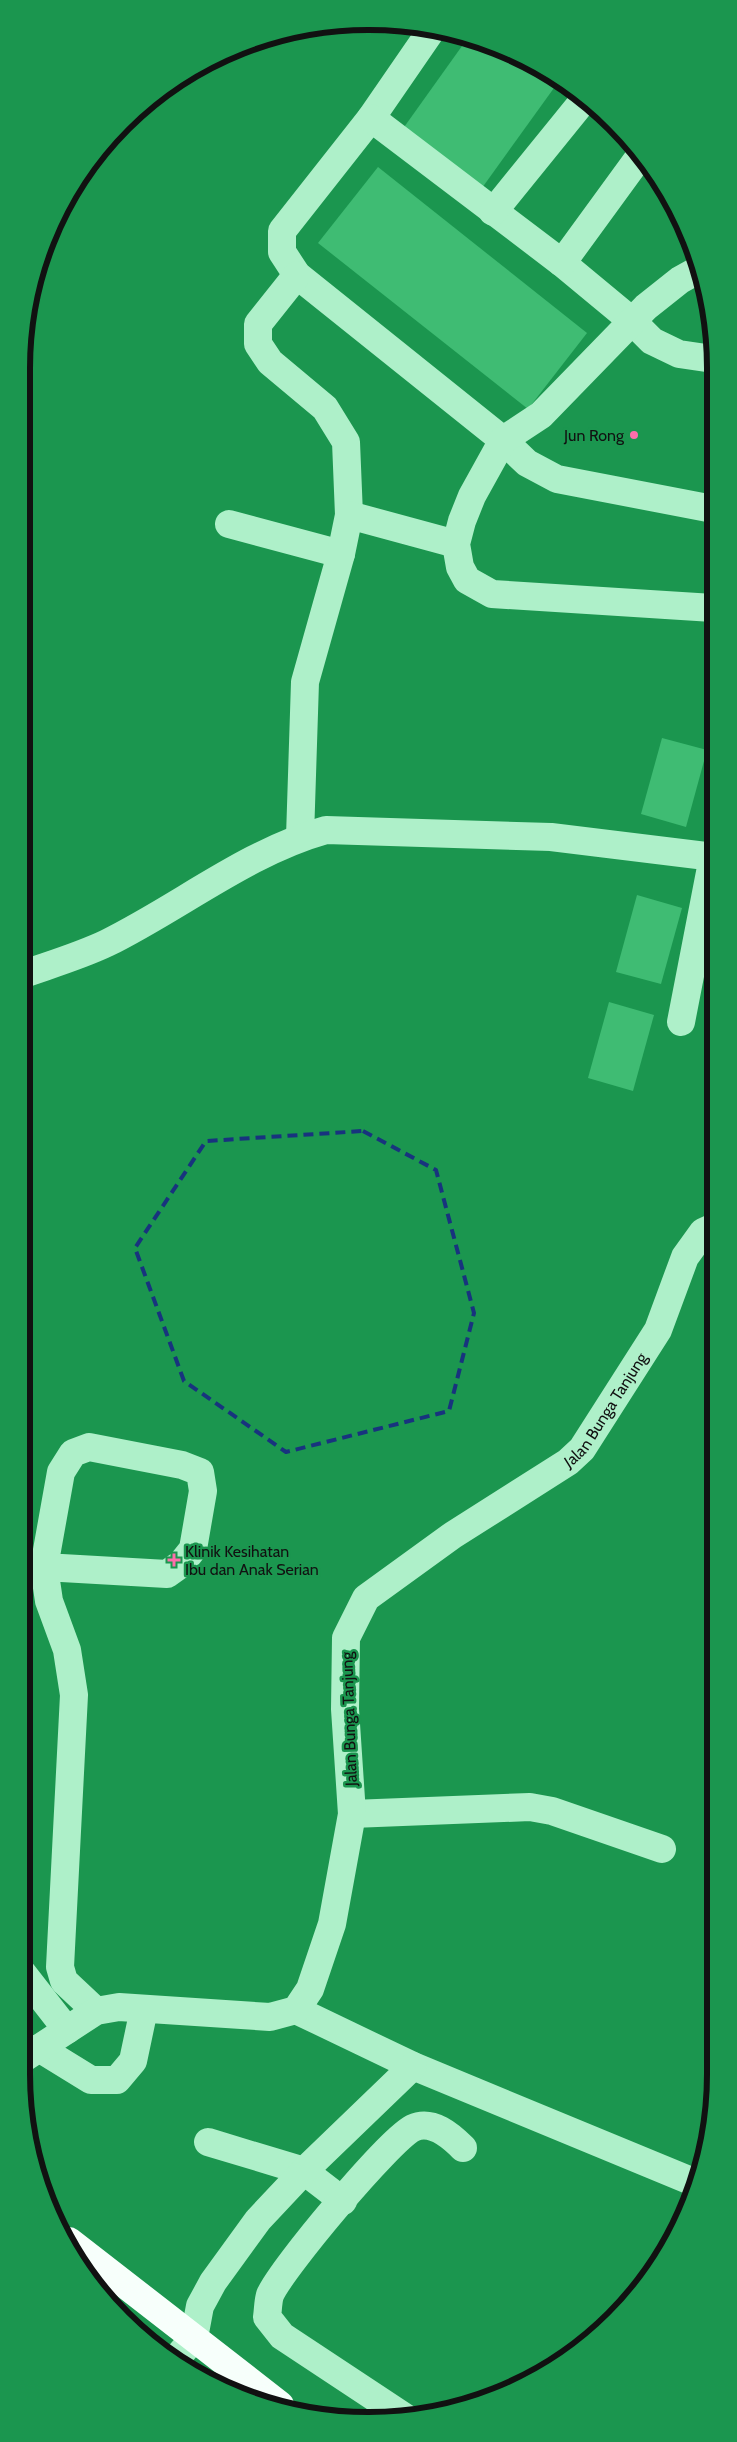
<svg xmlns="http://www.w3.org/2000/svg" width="737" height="2442" viewBox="0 0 737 2442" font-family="Cabin,sans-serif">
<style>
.building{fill:#3fbc73}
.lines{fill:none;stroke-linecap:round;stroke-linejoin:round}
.minor{stroke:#aef0c9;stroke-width:28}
.major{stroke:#f7fffb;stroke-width:28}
.marked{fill:none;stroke:#18337e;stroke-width:4;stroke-dasharray:10 6;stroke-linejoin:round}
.poi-dot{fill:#ff6dab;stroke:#1b964f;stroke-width:2}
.labels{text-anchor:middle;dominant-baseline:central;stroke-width:5;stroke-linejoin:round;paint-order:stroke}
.poi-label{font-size:16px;fill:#111;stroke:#1b964f;text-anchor:end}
.street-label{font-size:16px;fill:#111;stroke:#1b964f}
.rim{fill:none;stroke:#111;stroke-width:6}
</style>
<rect width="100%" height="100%" fill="#1b964f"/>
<g class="building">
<polygon points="467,39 542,68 559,81 482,188 402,130"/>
<polygon points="378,167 587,333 528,409 318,243"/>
<polygon points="662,738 707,750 686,827 641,814"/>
<polygon points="637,895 682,908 661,984 616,972"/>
<polygon points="609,1002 654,1015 633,1091 588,1078"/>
</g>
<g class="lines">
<g class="minor">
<polyline points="433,28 371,118 282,231 282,252 297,275 503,440 527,463 557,479 713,509"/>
<polyline points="371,118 562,263 632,321 652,341 679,354 713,359"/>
<polyline points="493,212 583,101"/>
<polyline points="562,263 640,156"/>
<polyline points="698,270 680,280 646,307 541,415 503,440 472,496 462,521 456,544 460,567 467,580 492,594 713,608"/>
<polyline points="297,275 258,324 258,344 270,362 325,408 346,442 349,515"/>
<polyline points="229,524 341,554"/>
<polyline points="300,837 305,682 341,554 349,515 456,544"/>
<path d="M21,975C49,965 80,956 107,943C180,907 247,852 326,830L551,837L714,857"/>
<polyline points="681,1022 713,857"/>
<polyline points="44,1567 167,1574 181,1564 193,1549 203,1491 200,1472 182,1465 89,1447 73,1453 61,1472 44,1567 49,1601 67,1650 74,1695 60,1967 64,1981 96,2011"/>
<polyline points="352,1814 530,1807 552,1811 662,1849"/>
<polyline points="21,1971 67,2030"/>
<polyline points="296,2010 413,2066 696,2183"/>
<polyline points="39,2048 91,2080 117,2080 133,2061 144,2009"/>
<path id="s1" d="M21,2060L96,2011L119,2007L270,2017L296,2010L310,1989L332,1924L352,1814L345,1709L346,1638L366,1598L453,1535L568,1462L582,1449L658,1330L685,1257L703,1232L714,1227"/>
<polyline points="208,2142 304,2171 343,2201"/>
<polyline points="175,2360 194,2338 200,2306 213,2282 258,2220 304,2171 413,2066"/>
<path d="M406,2418L282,2336L267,2317C268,2311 268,2301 270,2295C281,2269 389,2140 413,2128C432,2119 451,2136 463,2148"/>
</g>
<polyline class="major" points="69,2241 280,2405"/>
</g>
<path class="marked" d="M363,1131L436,1170L474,1313L449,1411L286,1452L184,1381L135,1248L206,1141Z"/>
<g class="poi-dot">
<circle cx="634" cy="435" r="5"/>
<path d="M171.5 1552.5h5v5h5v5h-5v5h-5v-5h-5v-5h5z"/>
</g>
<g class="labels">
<g class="poi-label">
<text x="624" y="435">Jun Rong</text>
<text x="185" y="1551" text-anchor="start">Klinik Kesihatan<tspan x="185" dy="18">Ibu dan Anak Serian</tspan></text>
</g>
<g class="street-label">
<text stroke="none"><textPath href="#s1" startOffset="1026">Jalan Bunga Tanjung</textPath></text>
<text transform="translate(349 1719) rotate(-92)">Jalan Bunga Tanjung</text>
</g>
</g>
<path d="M0 0H737V2442H0ZM368 30H369A338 338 0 0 1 707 368V2074A338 338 0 0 1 369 2412H368A338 338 0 0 1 30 2074V368A338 338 0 0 1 368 30Z" fill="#1b964f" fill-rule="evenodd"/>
<path class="rim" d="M368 30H369A338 338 0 0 1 707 368V2074A338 338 0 0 1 369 2412H368A338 338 0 0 1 30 2074V368A338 338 0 0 1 368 30Z"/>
</svg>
